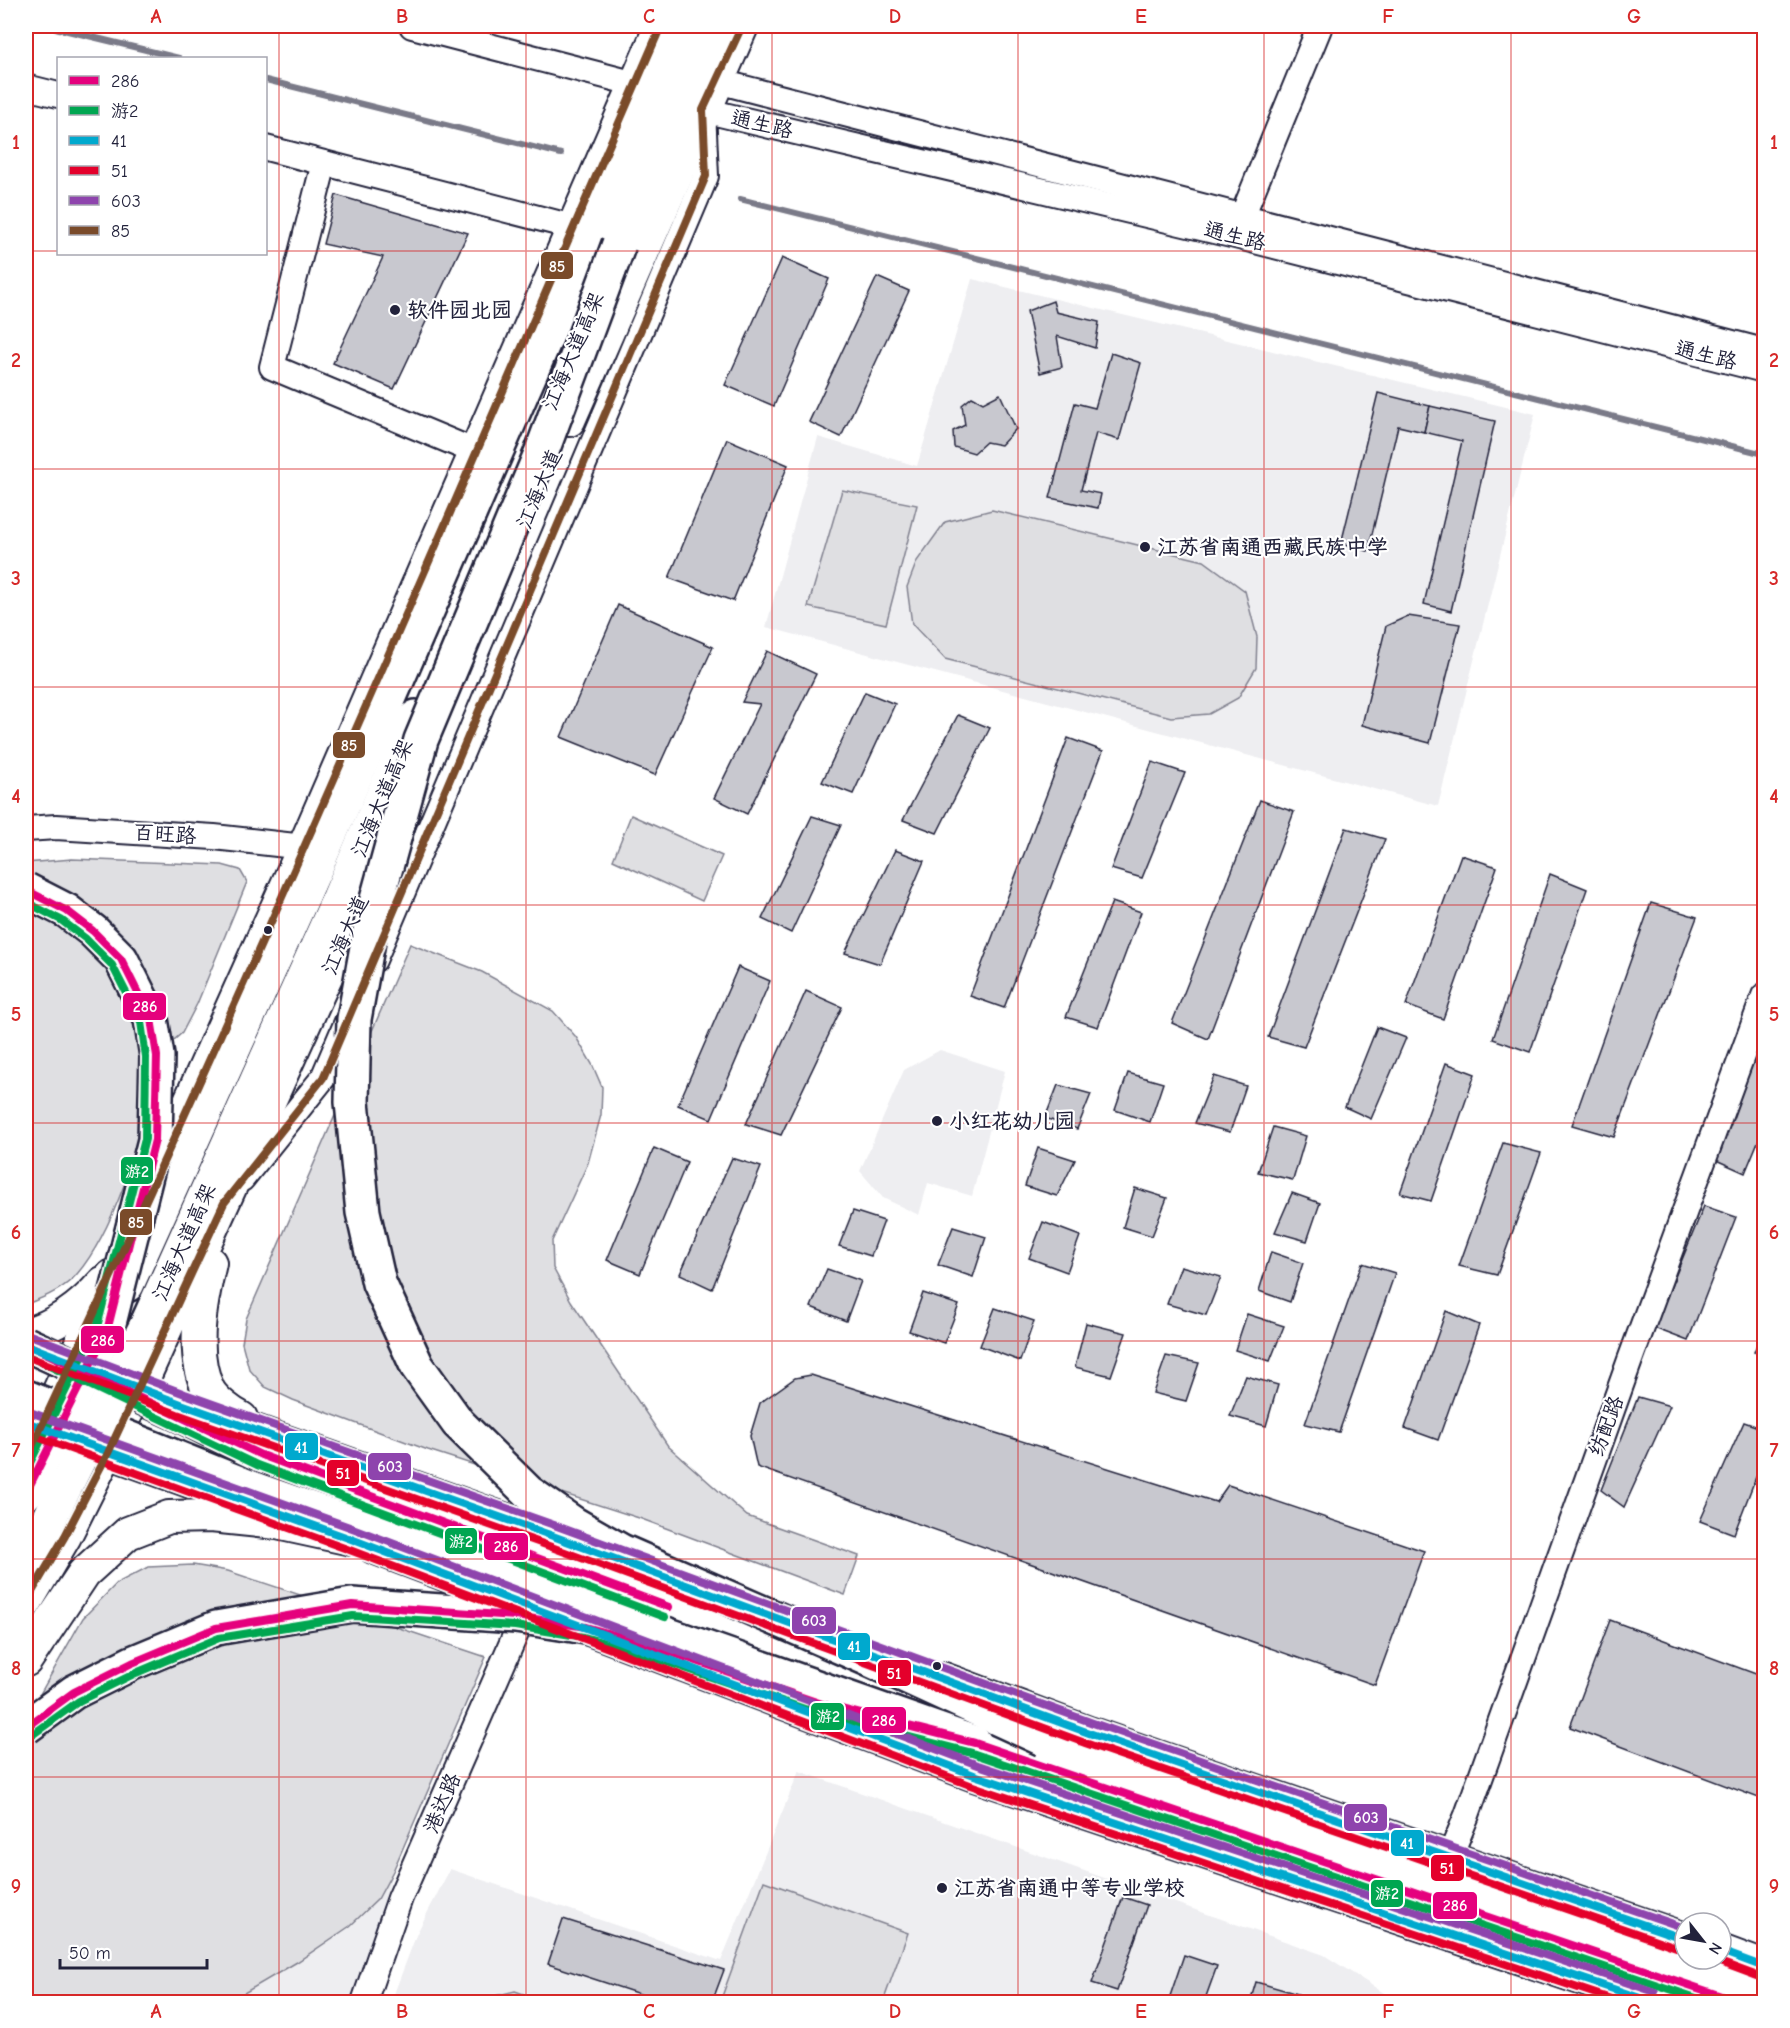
<svg xmlns="http://www.w3.org/2000/svg" width="1790" height="2028" viewBox="0 0 1790 2028" font-family="'Comic Neue','LXGW WenKai TC',sans-serif">
<style>
.built{fill:#eeeef1}
.green{fill:#dfdfe2;stroke:#80808e;stroke-width:1.5}
.lines{fill:none;stroke-linecap:round;stroke-linejoin:round}
.stream{stroke:#7a7a88;stroke-width:6}
.building{fill:#c8c8cf;stroke:#22223b;stroke-width:1.5}
.minor-casing{stroke:#22223b;stroke-width:28}
.major-casing{stroke:#22223b;stroke-width:36}
.highway-casing{stroke:#22223b;stroke-width:38}
.minor{stroke:#fff;stroke-width:24}
.major{stroke:#fff;stroke-width:32}
.highway{stroke:#fff;stroke-width:33}
.highway-bridge-casing{stroke:#22223b;stroke-width:38;stroke-linecap:butt}
.highway-bridge{stroke:#fff;stroke-width:33}
.bus-1-casing{stroke:#fff;stroke-width:12}
.bus-2-casing{stroke:#fff;stroke-width:12}
.bus-3-casing{stroke:#fff;stroke-width:12}
.bus-4-casing{stroke:#fff;stroke-width:12}
.bus-5-casing{stroke:#fff;stroke-width:12}
.bus-6-casing{stroke:#fff;stroke-width:12}
.bus-1{stroke:#e5007d;stroke-width:8}
.bus-2{stroke:#00a651;stroke-width:8}
.bus-3{stroke:#00a9ce;stroke-width:8}
.bus-4{stroke:#e4002b;stroke-width:8}
.bus-5{stroke:#8e44ad;stroke-width:8}
.bus-6{stroke:#7a4b2a;stroke-width:8}
.grid{fill:none;stroke:#d62828;stroke-width:1.5;stroke-opacity:0.55}
.poi-dot{fill:#22223b;stroke:#fff;stroke-width:2}
.labels{text-anchor:middle;dominant-baseline:central;stroke-width:4.5;stroke-linejoin:round;paint-order:stroke}
.street-label{font-size:21px;fill:#22223b;stroke:#fff}
.poi-label{font-size:21px;font-weight:bold;fill:#22223b;stroke:#fff;text-anchor:start}
.line-badge{stroke:#fff;stroke-width:2}
.badge-label{font-size:16px;text-anchor:middle;font-weight:bold;fill:#fff}
.neatline{fill:none;stroke:#d62828;stroke-width:2}
.grid-label{font-size:20px;text-anchor:middle;font-weight:bold;fill:#d62828}
</style>
<rect width="100%" height="100%" fill="#fff"/>
<filter id="ink" filterUnits="userSpaceOnUse"><feTurbulence type="fractalNoise" baseFrequency=".0167" numOctaves="2"/><feDisplacementMap in="SourceGraphic" scale="12" xChannelSelector="R" yChannelSelector="G"/><feConvolveMatrix kernelMatrix="1 2 1 2 8 2 1 2 1" color-interpolation-filters="sRGB"/></filter>
<g filter="url(#ink)">
<g class="built">
<polygon points="972,279 1535,414 1438,806 766,627 818,437 917,466"/>
<polygon points="940,1050 1005,1071 972,1196 928,1183 919,1215 883,1198 860,1171 904,1070"/>
<polygon points="799,1771 1324,1955 1398,2002 391,2002 417,1933 450,1869 721,1961"/>
<polygon points="393,1871 354,2002 210,2002 239,1996 297,1962 350,1926 378,1899"/>
</g>
<g class="green">
<polygon points="842,490 917,505 886,624 808,607"/>
<polygon points="992,510 1204,561 1245,591 1257,637 1256,668 1238,698 1209,714 1171,717 945,659 912,624 907,587 917,561 945,522"/>
<polygon points="631,815 722,856 702,901 613,860"/>
<path d="M72,859L222,865L240,870L247,882L197,1004L182,1033L166,1047C146,1114 122,1221 77,1274C64,1289 44,1298 26,1304V863Z"/>
<polygon points="410,944 482,972 553,1011 576,1037 592,1064 602,1087 601,1115 588,1163 552,1241 553,1268 571,1301 668,1446 747,1516 859,1556 845,1595 639,1518 428,1450 293,1400 265,1387 249,1369 242,1343 246,1319"/>
<polygon points="193,1565 228,1571 486,1657 393,1871 378,1899 350,1926 297,1962 239,1996 210,2002 55,2002 26,1997 26,1719 83,1618 117,1583 148,1567"/>
<polygon points="764,1881 908,1933 883,2002 720,2002"/>
<polygon points="515,1991 546,2002 470,2002"/>
</g>
<g class="lines">
<g class="stream">
<polyline points="47,26 179,58"/>
<polyline points="266,80 561,154"/>
<polyline points="740,199 1764,454"/>
</g>
</g>
<g class="building">
<polygon points="336,195 468,233 394,389 333,363 383,257 323,244"/>
<polygon points="782,258 829,279 774,406 725,385"/>
<polygon points="877,277 909,291 841,437 809,422"/>
<polygon points="1053,301 1056,312 1099,322 1095,348 1057,336 1062,367 1040,373 1027,311"/>
<polygon points="1111,353 1141,363 1119,440 1096,433 1081,490 1101,494 1098,508 1050,498 1075,403 1095,408"/>
<polygon points="1378,393 1430,406 1424,432 1398,426 1368,551 1341,544"/>
<polygon points="1000,394 1016,429 1001,445 986,442 974,453 954,447 953,431 965,425 962,405 972,397 983,403"/>
<polygon points="1430,406 1495,421 1451,611 1424,604 1462,441 1424,432"/>
<polygon points="727,439 788,465 733,601 669,578"/>
<polygon points="618,605 713,647 655,775 561,737"/>
<polygon points="1408,616 1460,624 1430,743 1362,725 1386,626"/>
<polygon points="767,651 816,674 747,814 714,798 760,704 742,702"/>
<polygon points="865,692 895,704 853,794 822,782"/>
<polygon points="958,715 990,728 937,833 903,820"/>
<polygon points="1068,738 1103,751 1004,1008 970,996"/>
<polygon points="1152,762 1185,773 1142,878 1111,869"/>
<polygon points="1260,800 1294,812 1208,1039 1172,1023"/>
<polygon points="812,816 841,825 791,933 762,919"/>
<polygon points="1346,828 1385,839 1304,1047 1268,1037"/>
<polygon points="895,850 924,861 880,964 845,953"/>
<polygon points="1461,855 1497,867 1443,1019 1406,1005"/>
<polygon points="1550,874 1587,889 1530,1052 1493,1039"/>
<polygon points="1112,902 1141,912 1098,1027 1066,1017"/>
<polygon points="1651,903 1697,917 1614,1137 1572,1125"/>
<polygon points="738,967 770,981 711,1119 678,1105"/>
<polygon points="806,991 842,1007 781,1135 746,1124"/>
<polygon points="1377,1027 1406,1038 1371,1119 1345,1107"/>
<polygon points="1762,1039 1764,1040 1764,1127 1745,1173 1714,1159"/>
<polygon points="1446,1063 1475,1074 1431,1201 1400,1193"/>
<polygon points="1128,1073 1163,1083 1150,1122 1115,1110"/>
<polygon points="1214,1076 1246,1086 1230,1132 1195,1123"/>
<polygon points="1058,1085 1091,1094 1077,1129 1045,1118"/>
<polygon points="1273,1127 1306,1136 1293,1180 1258,1172"/>
<polygon points="1503,1143 1541,1153 1497,1275 1459,1266"/>
<polygon points="654,1148 687,1162 640,1274 607,1260"/>
<polygon points="1038,1148 1075,1160 1057,1196 1025,1186"/>
<polygon points="732,1158 761,1167 712,1289 680,1274"/>
<polygon points="1135,1188 1167,1198 1152,1236 1123,1227"/>
<polygon points="1292,1193 1320,1203 1307,1241 1275,1232"/>
<polygon points="1704,1206 1736,1217 1688,1341 1654,1328"/>
<polygon points="853,1211 884,1221 871,1256 839,1246"/>
<polygon points="1043,1222 1080,1236 1067,1272 1029,1258"/>
<polygon points="953,1227 986,1237 973,1277 938,1265"/>
<polygon points="1271,1252 1303,1263 1290,1302 1259,1291"/>
<polygon points="1362,1263 1395,1273 1339,1432 1305,1424"/>
<polygon points="1181,1266 1221,1277 1206,1315 1167,1304"/>
<polygon points="827,1269 861,1281 846,1321 811,1307"/>
<polygon points="923,1293 959,1305 944,1343 909,1331"/>
<polygon points="995,1308 1034,1321 1020,1361 980,1346"/>
<polygon points="1446,1311 1479,1325 1438,1440 1405,1428"/>
<polygon points="1247,1314 1284,1326 1270,1361 1235,1350"/>
<polygon points="1086,1323 1126,1333 1111,1376 1075,1367"/>
<polygon points="1764,1326 1764,1356 1754,1352"/>
<polygon points="1166,1356 1199,1363 1186,1401 1153,1393"/>
<polygon points="811,1375 1216,1502 1228,1485 1424,1551 1375,1685 757,1467 750,1436 760,1403 795,1378"/>
<polygon points="1246,1376 1278,1385 1266,1426 1230,1416"/>
<polygon points="1638,1397 1670,1406 1624,1507 1601,1490"/>
<polygon points="1744,1422 1764,1429 1764,1456 1734,1534 1700,1521"/>
<polygon points="1610,1620 1764,1677 1764,1800 1570,1727"/>
<polygon points="1123,1897 1147,1905 1117,1991 1092,1983"/>
<polygon points="563,1919 724,1970 712,2002 664,2002 548,1964"/>
<polygon points="1184,1955 1217,1966 1204,2002 1168,2002"/>
<polygon points="1256,1982 1298,1994 1295,2002 1250,2002"/>
</g>
<g class="lines">
<g class="minor-casing">
<g id="minor">
<polyline points="412,26 636,84"/>
<polyline points="717,81 1764,351"/>
<polyline points="26,87 58,95"/>
<polyline points="266,148 573,227"/>
<polyline points="324,163 272,367 476,452"/>
<polyline points="1237,229 1320,26"/>
<polyline points="26,829 56,827 214,837 304,847"/>
<polyline points="374,960 706,176 703,110 1235,236 1764,370"/>
<polyline points="242,1179 323,1078 349,1017"/>
<polyline points="1450,1856 1467,1815 1630,1360 1764,996"/>
<polyline points="364,2002 400,1898 528,1606"/>
</g>
</g>
<g class="major-casing">
<g id="major">
<polyline points="569,420 742,26"/>
<polyline points="154,1181 304,847 661,26"/>
<path d="M210,1263C201,1302 190,1353 209,1391C215,1401 231,1413 241,1418"/>
<path d="M26,1334C56,1326 82,1307 103,1283"/>
<polyline points="196,1410 616,1559"/>
<polyline points="26,1422 253,1504"/>
<polyline points="41,1430 112,1276"/>
<polyline points="373,1547 974,1775 1652,2002"/>
<polyline points="26,1602 65,1536 139,1388 374,871"/>
<polyline points="26,1660 84,1573 128,1533 169,1517 211,1516 277,1523 351,1539"/>
<polyline points="944,1679 1089,1733 1685,1939"/>
<polyline points="1721,1951 1764,1967"/>
</g>
</g>
<g class="highway-casing">
<g id="highway">
<polyline points="608,270 715,26"/>
<polyline points="127,1285 317,865 681,26"/>
<polyline points="147,1324 338,900 416,717"/>
<polyline points="261,1455 660,1603 914,1694"/>
<polyline points="26,1560 46,1525"/>
<polyline points="1016,1730 1685,1957"/>
<polyline points="975,1743 1739,2002"/>
<polyline points="1691,1959 1764,1984"/>
</g>
</g>
<use href="#minor" class="minor"/>
<use href="#major" class="major"/>
<use href="#highway" class="highway"/>
<g class="highway-bridge-casing">
<g id="highway-bridge">
<polyline points="619,244 542,451 421,740 373,914 354,1019 352,1102 363,1212 379,1283 417,1366 458,1423 528,1492 574,1524 621,1551 866,1658 1043,1739"/>
<polyline points="26,890 67,911 93,931 121,959 151,1019 157,1056 155,1140 107,1331 26,1493"/>
<polyline points="26,1344 183,1416 261,1455"/>
<polyline points="26,1397 257,1490 975,1743"/>
<polyline points="46,1525 147,1324"/>
<polyline points="26,1727 74,1692 132,1663 216,1628 352,1605 516,1616 586,1627 615,1635"/>
</g>
</g>
<use href="#highway-bridge" class="highway-bridge"/>
<g class="bus-1-casing">
<g id="bus-1">
<polyline points="26,890 67,911 93,931 121,959 151,1019 157,1056 155,1140 107,1331 26,1493"/>
<polyline points="26,1344 261,1455 669,1607"/>
<polyline points="26,1727 74,1692 132,1663 216,1628 352,1605 516,1616 586,1627 650,1645 825,1705 975,1743 1739,2002"/>
</g>
</g>
<g class="bus-2-casing">
<g id="bus-2">
<polyline points="26,902 61,920 86,939 112,965 141,1022 146,1057 145,1139 97,1327 26,1471"/>
<polyline points="26,1355 257,1465 665,1617"/>
<polyline points="32,1735 79,1701 136,1673 219,1638 353,1616 515,1626 584,1637 647,1655 822,1715 972,1753 1708,2002"/>
</g>
</g>
<g class="bus-3-casing">
<g id="bus-3">
<polyline points="26,1345 181,1404 550,1535 1089,1733 1685,1939"/>
<polyline points="26,1422 351,1539 974,1775 1652,2002"/>
<polyline points="1721,1951 1764,1967"/>
</g>
</g>
<g class="bus-4-casing">
<g id="bus-4">
<polyline points="26,1356 177,1414 546,1545 1085,1743 1682,1949"/>
<polyline points="26,1433 347,1549 970,1785 1620,2002"/>
<polyline points="1717,1961 1760,1977"/>
</g>
</g>
<g class="bus-5-casing">
<g id="bus-5">
<polyline points="30,1335 185,1394 554,1525 1093,1723 1685,1928"/>
<polyline points="30,1412 355,1529 978,1765 1655,1992"/>
</g>
</g>
<g class="bus-6-casing">
<g id="bus-6">
<path d="M26,1459C249,986 453,505 661,26"/>
<polyline points="26,1602 65,1536 108,1453 224,1203 323,1078 706,176 703,110 742,26"/>
</g>
</g>
<use href="#bus-1" class="bus-1"/>
<use href="#bus-2" class="bus-2"/>
<use href="#bus-3" class="bus-3"/>
<use href="#bus-4" class="bus-4"/>
<use href="#bus-5" class="bus-5"/>
<use href="#bus-6" class="bus-6"/>
</g>
</g>
<path class="grid" d="M279,26V2002M526,26V2002M772,26V2002M1018,26V2002M1264,26V2002M1511,26V2002M26,251H58M266,251H1764M26,469H1764M26,687H1764M26,905H1764M26,1123H1764M26,1341H1764M26,1559H1764M26,1777H1764"/>
<g class="poi-dot">
<circle cx="395" cy="310" r="6"/>
<circle cx="1145" cy="547" r="6"/>
<circle cx="268" cy="930" r="5"/>
<circle cx="937" cy="1121" r="6"/>
<circle cx="937" cy="1666" r="5"/>
<circle cx="942" cy="1888" r="6"/>
</g>
<g class="labels">
<g class="street-label">
<text transform="translate(762 124) rotate(13)">通生路</text>
<text transform="translate(1235 236) rotate(14)">通生路</text>
<text transform="translate(573 351) rotate(-67)">江海大道高架</text>
<text transform="translate(1706 355) rotate(14)">通生路</text>
<text transform="translate(539 489) rotate(-67)">江海大道</text>
<text transform="translate(382 798) rotate(-67)">江海大道高架</text>
<text transform="translate(165 834) rotate(4)">百旺路</text>
<text transform="translate(345 935) rotate(-66)">江海大道</text>
<text transform="translate(184 1242) rotate(-66)">江海大道高架</text>
<text transform="translate(1606 1426) rotate(-70)">纺配路</text>
<text transform="translate(442 1803) rotate(-67)">港达路</text>
</g>
<g class="poi-label">
<text x="407" y="310">软件园北园</text>
<text x="1157" y="547">江苏省南通西藏民族中学</text>
<text x="949" y="1121">小红花幼儿园</text>
<text x="954" y="1888">江苏省南通中等专业学校</text>
</g>
</g>
<g class="line-badge">
<rect x="540" y="251" width="34" height="29" rx="6" fill="#7a4b2a"/>
<rect x="332" y="731" width="34" height="28" rx="6" fill="#7a4b2a"/>
<rect x="122" y="992" width="45" height="29" rx="6" fill="#e5007d"/>
<rect x="120" y="1156" width="34" height="29" rx="6" fill="#00a651"/>
<rect x="119" y="1208" width="34" height="28" rx="6" fill="#7a4b2a"/>
<rect x="80" y="1325" width="45" height="29" rx="6" fill="#e5007d"/>
<rect x="284" y="1432" width="35" height="29" rx="6" fill="#00a9ce"/>
<rect x="367" y="1452" width="45" height="29" rx="6" fill="#8e44ad"/>
<rect x="326" y="1459" width="34" height="28" rx="6" fill="#e4002b"/>
<rect x="444" y="1527" width="34" height="28" rx="6" fill="#00a651"/>
<rect x="483" y="1532" width="46" height="29" rx="6" fill="#e5007d"/>
<rect x="791" y="1606" width="46" height="29" rx="6" fill="#8e44ad"/>
<rect x="837" y="1632" width="34" height="29" rx="6" fill="#00a9ce"/>
<rect x="877" y="1659" width="35" height="28" rx="6" fill="#e4002b"/>
<rect x="810" y="1702" width="35" height="29" rx="6" fill="#00a651"/>
<rect x="861" y="1706" width="46" height="28" rx="6" fill="#e5007d"/>
<rect x="1343" y="1803" width="45" height="29" rx="6" fill="#8e44ad"/>
<rect x="1390" y="1829" width="35" height="28" rx="6" fill="#00a9ce"/>
<rect x="1430" y="1854" width="35" height="28" rx="6" fill="#e4002b"/>
<rect x="1370" y="1879" width="34" height="29" rx="6" fill="#00a651"/>
<rect x="1432" y="1891" width="46" height="29" rx="6" fill="#e5007d"/>
</g>
<g class="badge-label">
<text x="557" y="272">85</text>
<text x="349" y="751">85</text>
<text x="145" y="1012">286</text>
<text x="137" y="1177">游2</text>
<text x="136" y="1228">85</text>
<text x="103" y="1346">286</text>
<text x="301" y="1453">41</text>
<text x="390" y="1472">603</text>
<text x="343" y="1479">51</text>
<text x="461" y="1547">游2</text>
<text x="506" y="1552">286</text>
<text x="814" y="1626">603</text>
<text x="854" y="1652">41</text>
<text x="894" y="1679">51</text>
<text x="828" y="1722">游2</text>
<text x="884" y="1726">286</text>
<text x="1366" y="1823">603</text>
<text x="1407" y="1849">41</text>
<text x="1447" y="1874">51</text>
<text x="1387" y="1899">游2</text>
<text x="1455" y="1911">286</text>
</g>
<rect width="1790" height="2028" fill="none" stroke="#fff" stroke-width="66"/>
<rect x="57" y="57" width="210" height="198" fill="#ffffff" stroke="#a7a7b1" stroke-width="1.5"/>
<rect x="69" y="76" width="30" height="9" fill="#e5007d" stroke="#a7a7b1" stroke-width="1.5"/>
<text x="111" y="87" font-size="18" fill="#22223b">286</text>
<rect x="69" y="106" width="30" height="9" fill="#00a651" stroke="#a7a7b1" stroke-width="1.5"/>
<text x="111" y="117" font-size="18" fill="#22223b">游2</text>
<rect x="69" y="136" width="30" height="9" fill="#00a9ce" stroke="#a7a7b1" stroke-width="1.5"/>
<text x="111" y="147" font-size="18" fill="#22223b">41</text>
<rect x="69" y="166" width="30" height="9" fill="#e4002b" stroke="#a7a7b1" stroke-width="1.5"/>
<text x="111" y="177" font-size="18" fill="#22223b">51</text>
<rect x="69" y="196" width="30" height="9" fill="#8e44ad" stroke="#a7a7b1" stroke-width="1.5"/>
<text x="111" y="207" font-size="18" fill="#22223b">603</text>
<rect x="69" y="226" width="30" height="9" fill="#7a4b2a" stroke="#a7a7b1" stroke-width="1.5"/>
<text x="111" y="237" font-size="18" fill="#22223b">85</text>
<g transform="translate(1703 1941) rotate(121)"><circle r="28" fill="#ffffff" stroke="#a7a7b1" stroke-width="1.5"/>
<path d="M0-4.5L10 22L0 15L-10 22Z" fill="#22223b"/>
<text y="-9" font-size="16" font-weight="bold" text-anchor="middle" fill="#22223b">N</text>
</g>
<path d="M60 1959v9h147v-9" fill="none" stroke="#22223b" stroke-width="3"/>
<text x="69" y="1959" font-size="18" fill="#22223b" stroke="#ffffff" stroke-width="4.5" paint-order="stroke">50 m</text>
<rect x="33" y="33" width="1724" height="1962" class="neatline"/>
<g class="grid-label">
<text x="156" y="23">A</text>
<text x="402" y="23">B</text>
<text x="649" y="23">C</text>
<text x="895" y="23">D</text>
<text x="1141" y="23">E</text>
<text x="1388" y="23">F</text>
<text x="1634" y="23">G</text>
<text x="16" y="149">1</text>
<text x="1774" y="149">1</text>
<text x="16" y="367">2</text>
<text x="1774" y="367">2</text>
<text x="16" y="585">3</text>
<text x="1774" y="585">3</text>
<text x="16" y="803">4</text>
<text x="1774" y="803">4</text>
<text x="16" y="1021">5</text>
<text x="1774" y="1021">5</text>
<text x="16" y="1239">6</text>
<text x="1774" y="1239">6</text>
<text x="16" y="1457">7</text>
<text x="1774" y="1457">7</text>
<text x="16" y="1675">8</text>
<text x="1774" y="1675">8</text>
<text x="16" y="1893">9</text>
<text x="1774" y="1893">9</text>
<text x="156" y="2018">A</text>
<text x="402" y="2018">B</text>
<text x="649" y="2018">C</text>
<text x="895" y="2018">D</text>
<text x="1141" y="2018">E</text>
<text x="1388" y="2018">F</text>
<text x="1634" y="2018">G</text>
</g>
</svg>
